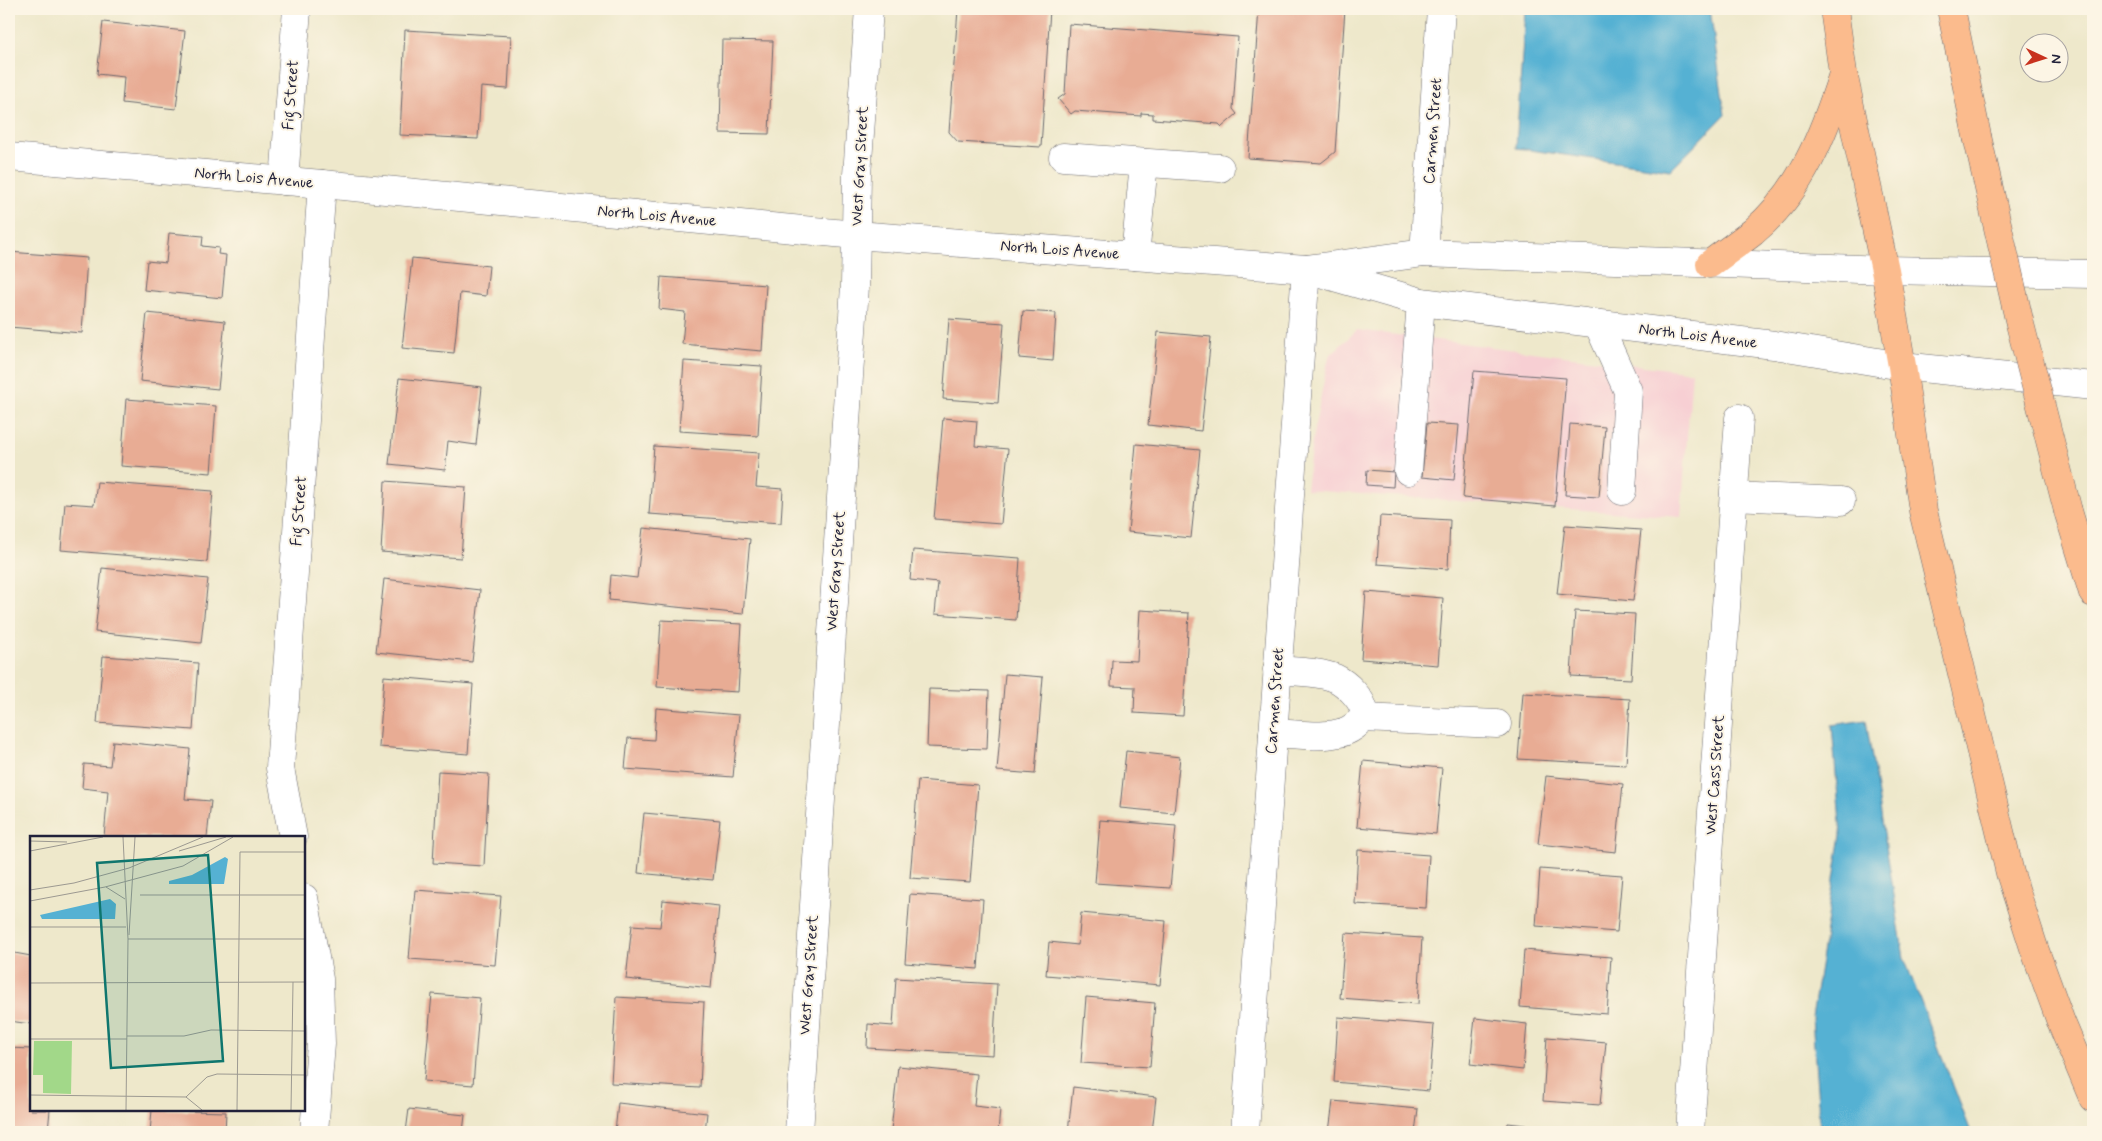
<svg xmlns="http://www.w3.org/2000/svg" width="2102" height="1141" viewBox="0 0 2102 1141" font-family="Mynerve,sans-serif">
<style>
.built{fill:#f7cfd3}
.water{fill:#55b1d3;stroke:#3c6a87}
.building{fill:#e8ac94}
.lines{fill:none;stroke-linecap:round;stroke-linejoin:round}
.minor-casing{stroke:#69676d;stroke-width:29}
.highway-casing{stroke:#69676d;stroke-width:29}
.minor{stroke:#fff;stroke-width:28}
.highway{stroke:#fbbb8d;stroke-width:28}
.highway-bridge-casing{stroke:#69676d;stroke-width:29;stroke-linecap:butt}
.highway-bridge{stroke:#fbbb8d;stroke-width:28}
.labels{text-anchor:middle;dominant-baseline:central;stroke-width:4;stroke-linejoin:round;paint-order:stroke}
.street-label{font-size:16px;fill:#22223b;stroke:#fcf5e5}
.inset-road{fill:none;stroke:#9c9991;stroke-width:1}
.view{fill:#0f766e;fill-opacity:0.15;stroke:#0f766e;stroke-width:2.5}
.inset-edge{fill:none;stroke:#22223b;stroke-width:2.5}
</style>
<rect width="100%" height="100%" fill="#fcf5e5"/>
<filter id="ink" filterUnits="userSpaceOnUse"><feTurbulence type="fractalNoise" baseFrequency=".02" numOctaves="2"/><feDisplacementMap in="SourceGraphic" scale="10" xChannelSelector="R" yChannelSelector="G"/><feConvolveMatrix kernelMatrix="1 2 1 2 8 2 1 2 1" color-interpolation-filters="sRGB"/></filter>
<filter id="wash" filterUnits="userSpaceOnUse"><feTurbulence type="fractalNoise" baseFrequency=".0096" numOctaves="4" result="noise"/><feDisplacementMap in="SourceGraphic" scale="20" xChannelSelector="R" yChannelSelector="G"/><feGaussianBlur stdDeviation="1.12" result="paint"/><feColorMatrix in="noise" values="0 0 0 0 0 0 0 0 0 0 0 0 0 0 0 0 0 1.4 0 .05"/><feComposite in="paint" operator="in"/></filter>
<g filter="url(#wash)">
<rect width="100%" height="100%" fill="#eee8cb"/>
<polygon class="built" points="1357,330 1692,372 1681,517 1306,490 1313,435 1329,356"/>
<g class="water">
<polygon points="1525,9 1710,9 1725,115 1671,170 1516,148"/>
<polygon points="1866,720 1904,958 1971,1132 1820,1132 1812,1017 1841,835 1832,725"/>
</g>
<g id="blocks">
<g class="building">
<polygon points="958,9 1050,9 1041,147 958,142 949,132"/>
<polygon points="1259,9 1345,9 1335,152 1321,163 1248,158"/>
<polygon points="103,22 185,31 176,109 122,103 124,77 97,74"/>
<polygon points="1069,24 1238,37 1233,109 1237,114 1222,127 1219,124 1153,119 1153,114 1141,113 1141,116 1075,111 1071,114 1058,99 1065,94"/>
<polygon points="405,30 511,36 508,89 481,87 478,139 400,135"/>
<polygon points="722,40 773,41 769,134 720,133"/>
<polygon points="169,233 203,236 202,246 219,248 218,254 226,255 222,298 144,290 147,261 166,263"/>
<polygon points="9,252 87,258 82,333 9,327"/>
<polygon points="412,258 489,266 486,296 460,293 454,353 402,348"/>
<polygon points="661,277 766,285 762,351 682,344 685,312 659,309"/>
<polygon points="1023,311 1056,313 1053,361 1019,358"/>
<polygon points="147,313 225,321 218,389 140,381"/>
<polygon points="949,319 1004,323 998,403 943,399"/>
<polygon points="1158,332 1211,337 1201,431 1148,425"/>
<polygon points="684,361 762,366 758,436 679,431"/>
<polygon points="1474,371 1566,378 1555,506 1463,498"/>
<polygon points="399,378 482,387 476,445 448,441 445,470 389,464"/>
<polygon points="126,399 216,406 211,473 121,466"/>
<polygon points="943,418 977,421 975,446 1008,449 1001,524 934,519"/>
<polygon points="1427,423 1459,425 1454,480 1422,477"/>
<polygon points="1570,424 1605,427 1599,497 1565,495"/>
<polygon points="1136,444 1200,450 1191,538 1128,532"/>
<polygon points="654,446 759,453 756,487 783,489 781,523 649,514"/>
<polygon points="1367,470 1394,472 1393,487 1366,485"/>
<polygon points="385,481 466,487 461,558 381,552"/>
<polygon points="97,482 213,491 207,562 61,550 65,503 94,505"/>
<polygon points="1380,516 1450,520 1448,569 1377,564"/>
<polygon points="1565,525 1641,530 1633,601 1557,594"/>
<polygon points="643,528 750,539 743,614 609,600 611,575 637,578"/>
<polygon points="913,550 1020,558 1016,620 935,614 938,583 910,580"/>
<polygon points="102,568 208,579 201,643 95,632"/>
<polygon points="384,579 480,590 472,662 376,652"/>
<polygon points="1366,592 1443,598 1438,665 1361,659"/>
<polygon points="1140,610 1189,613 1183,716 1134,713 1135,687 1111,686 1112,660 1137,661"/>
<polygon points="1575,611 1635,614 1631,679 1571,676"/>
<polygon points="661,620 742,624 738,692 657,687"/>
<polygon points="103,656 198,663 193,730 97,723"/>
<polygon points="1005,674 1043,677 1035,774 997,771"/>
<polygon points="384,676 473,684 468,754 379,747"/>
<polygon points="929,689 989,691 987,749 927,747"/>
<polygon points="1523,693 1630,699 1626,765 1518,759"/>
<polygon points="656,708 739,715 733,777 625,769 628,738 654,740"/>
<polygon points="113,741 190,749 185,799 211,801 207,837 104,837 108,791 82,788 84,764 110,766"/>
<polygon points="1126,751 1180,757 1174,813 1120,808"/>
<polygon points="1363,761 1442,768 1436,834 1357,827"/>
<polygon points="438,771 489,774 484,866 433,863"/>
<polygon points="1546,776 1623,784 1616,852 1538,844"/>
<polygon points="918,780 978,785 970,882 910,878"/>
<polygon points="644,813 720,820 713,880 638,873"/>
<polygon points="1100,820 1176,826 1170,888 1095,883"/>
<polygon points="1358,850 1429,855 1426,908 1355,904"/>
<polygon points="1540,869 1622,875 1617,932 1536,926"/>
<polygon points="415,890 501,896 495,965 409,959"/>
<polygon points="910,894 983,899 978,969 905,963"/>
<polygon points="663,900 719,906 711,988 626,979 632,925 660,927"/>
<polygon points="1081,913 1166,921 1160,985 1046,975 1049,942 1078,945"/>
<polygon points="1345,933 1422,938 1418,1004 1340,998"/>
<polygon points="1524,950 1611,957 1607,1014 1520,1007"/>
<polygon points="9,952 31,956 31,1024 9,1021"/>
<polygon points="896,978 997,984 993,1055 867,1048 868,1024 893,1026"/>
<polygon points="432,994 480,998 473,1085 424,1081"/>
<polygon points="616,997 704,1002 700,1088 611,1083"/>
<polygon points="1086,997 1155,1003 1150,1067 1081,1063"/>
<polygon points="1338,1017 1434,1025 1429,1091 1334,1082"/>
<polygon points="1475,1018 1527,1024 1523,1070 1470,1064"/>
<polygon points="1547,1037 1606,1042 1600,1105 1543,1101"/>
<polygon points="9,1048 31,1049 31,1110 50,1110 48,1131 9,1129"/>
<polygon points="898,1066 977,1074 974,1106 1000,1109 998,1132 908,1132 891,1130"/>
<polygon points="1073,1087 1156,1097 1152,1132 1068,1132"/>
<polygon points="1333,1101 1418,1109 1415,1132 1329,1132"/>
<polygon points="618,1103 707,1113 705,1132 615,1132"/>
<polygon points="409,1109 465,1115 463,1132 406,1132"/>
<polygon points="152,1110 226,1112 225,1132 150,1132"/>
<polygon points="1508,1123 1576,1131 1576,1132 1507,1132"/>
</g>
</g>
</g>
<g filter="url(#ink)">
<use href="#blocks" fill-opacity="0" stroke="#69676d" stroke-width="1"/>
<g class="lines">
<g class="minor-casing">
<g id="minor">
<polyline points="9,157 322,184 856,235 1306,269 1424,253 1885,270 2093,274"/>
<polyline points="1063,157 1220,168"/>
<polyline points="284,181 297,9"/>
<polyline points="1424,253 1441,9"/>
<polyline points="1135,256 1144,163"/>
<polyline points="1317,272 1421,302 1774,345 1902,366 2093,386"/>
<polyline points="1598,324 1628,391 1622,491"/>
<polyline points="1408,471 1421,302"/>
<polyline points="1734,496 1841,501"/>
<polyline points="1363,718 1497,724"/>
<path d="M1273,733C1294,734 1318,738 1339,733C1347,732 1365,722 1364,712C1363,699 1346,683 1335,678C1318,671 1296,672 1277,670"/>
<polyline points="293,837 280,768 322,184"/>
<polyline points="304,898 319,979 321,1044 314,1132"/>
<polyline points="799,1132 855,286 857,175 869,9"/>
<polyline points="1245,1132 1306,269"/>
<polyline points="1690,1132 1739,418"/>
</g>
</g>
<g class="highway-casing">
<g id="highway">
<polyline points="1834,9 1843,73 1885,270 1902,366 1923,511 2010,873 2034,948 2061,1022 2093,1098"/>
<polyline points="1951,9 1977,136"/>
<path d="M1710,264C1724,253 1739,243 1753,232C1802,191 1824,133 1843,74"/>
<polyline points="2068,511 2093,593"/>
</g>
</g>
<use href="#minor" class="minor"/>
<use href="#highway" class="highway"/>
<g class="highway-bridge-casing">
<polyline id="highway-bridge" points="1977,136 2020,324 2068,511"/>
</g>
<use href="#highway-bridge" class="highway-bridge"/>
</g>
</g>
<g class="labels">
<g class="street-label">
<text transform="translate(291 95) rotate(-86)">Fig Street</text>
<text transform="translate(1433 131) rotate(-86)">Carmen Street</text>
<text transform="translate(860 166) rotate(-87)">West Gray Street</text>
<text transform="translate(254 178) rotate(5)">North Lois Avenue</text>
<text transform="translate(657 216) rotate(5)">North Lois Avenue</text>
<text transform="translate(1060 250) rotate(4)">North Lois Avenue</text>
<text transform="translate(1698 336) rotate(7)">North Lois Avenue</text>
<text transform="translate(299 511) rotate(-86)">Fig Street</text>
<text transform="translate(836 571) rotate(-86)">West Gray Street</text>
<text transform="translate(1275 701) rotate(-86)">Carmen Street</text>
<text transform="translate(1715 775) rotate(-86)">West Cass Street</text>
<text transform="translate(809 975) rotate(-86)">West Gray Street</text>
</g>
</g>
<g transform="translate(30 836)">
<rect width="275" height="275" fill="#eee8cb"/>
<path d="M4,205H42L41,258L13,257V239H3Z" fill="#a2d889"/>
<path d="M195,21L198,23L194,48H139V45L162,39ZM80,63L86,68L85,83H12L10,79Z" fill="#55b1d3"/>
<path class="inset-road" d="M93,1L98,103L96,274M0,5L37,6M0,15L73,1M149,15L196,1M76,51L95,63M0,54L44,47L99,32L173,1M110,59H275M0,65L75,51L153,30L203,1M0,91H96M99,99L105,1M98,103H275M0,147L275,146M97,200H154L181,194L275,195M0,203H97M0,259L156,261L172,274M156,261L177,241L187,238L275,239M207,274L210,16H275M261,274L263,146"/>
<path class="view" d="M178,19L193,225L81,232L67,27Z"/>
<rect width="275" height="275" class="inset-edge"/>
</g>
<rect width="2102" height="1141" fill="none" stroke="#fcf5e5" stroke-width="30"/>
<g transform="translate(2044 58) rotate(94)"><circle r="24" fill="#fcf5e5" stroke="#a5a1a1"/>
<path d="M0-4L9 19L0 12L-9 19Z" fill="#c8321e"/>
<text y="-8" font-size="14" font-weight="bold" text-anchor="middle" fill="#22223b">N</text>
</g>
</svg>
